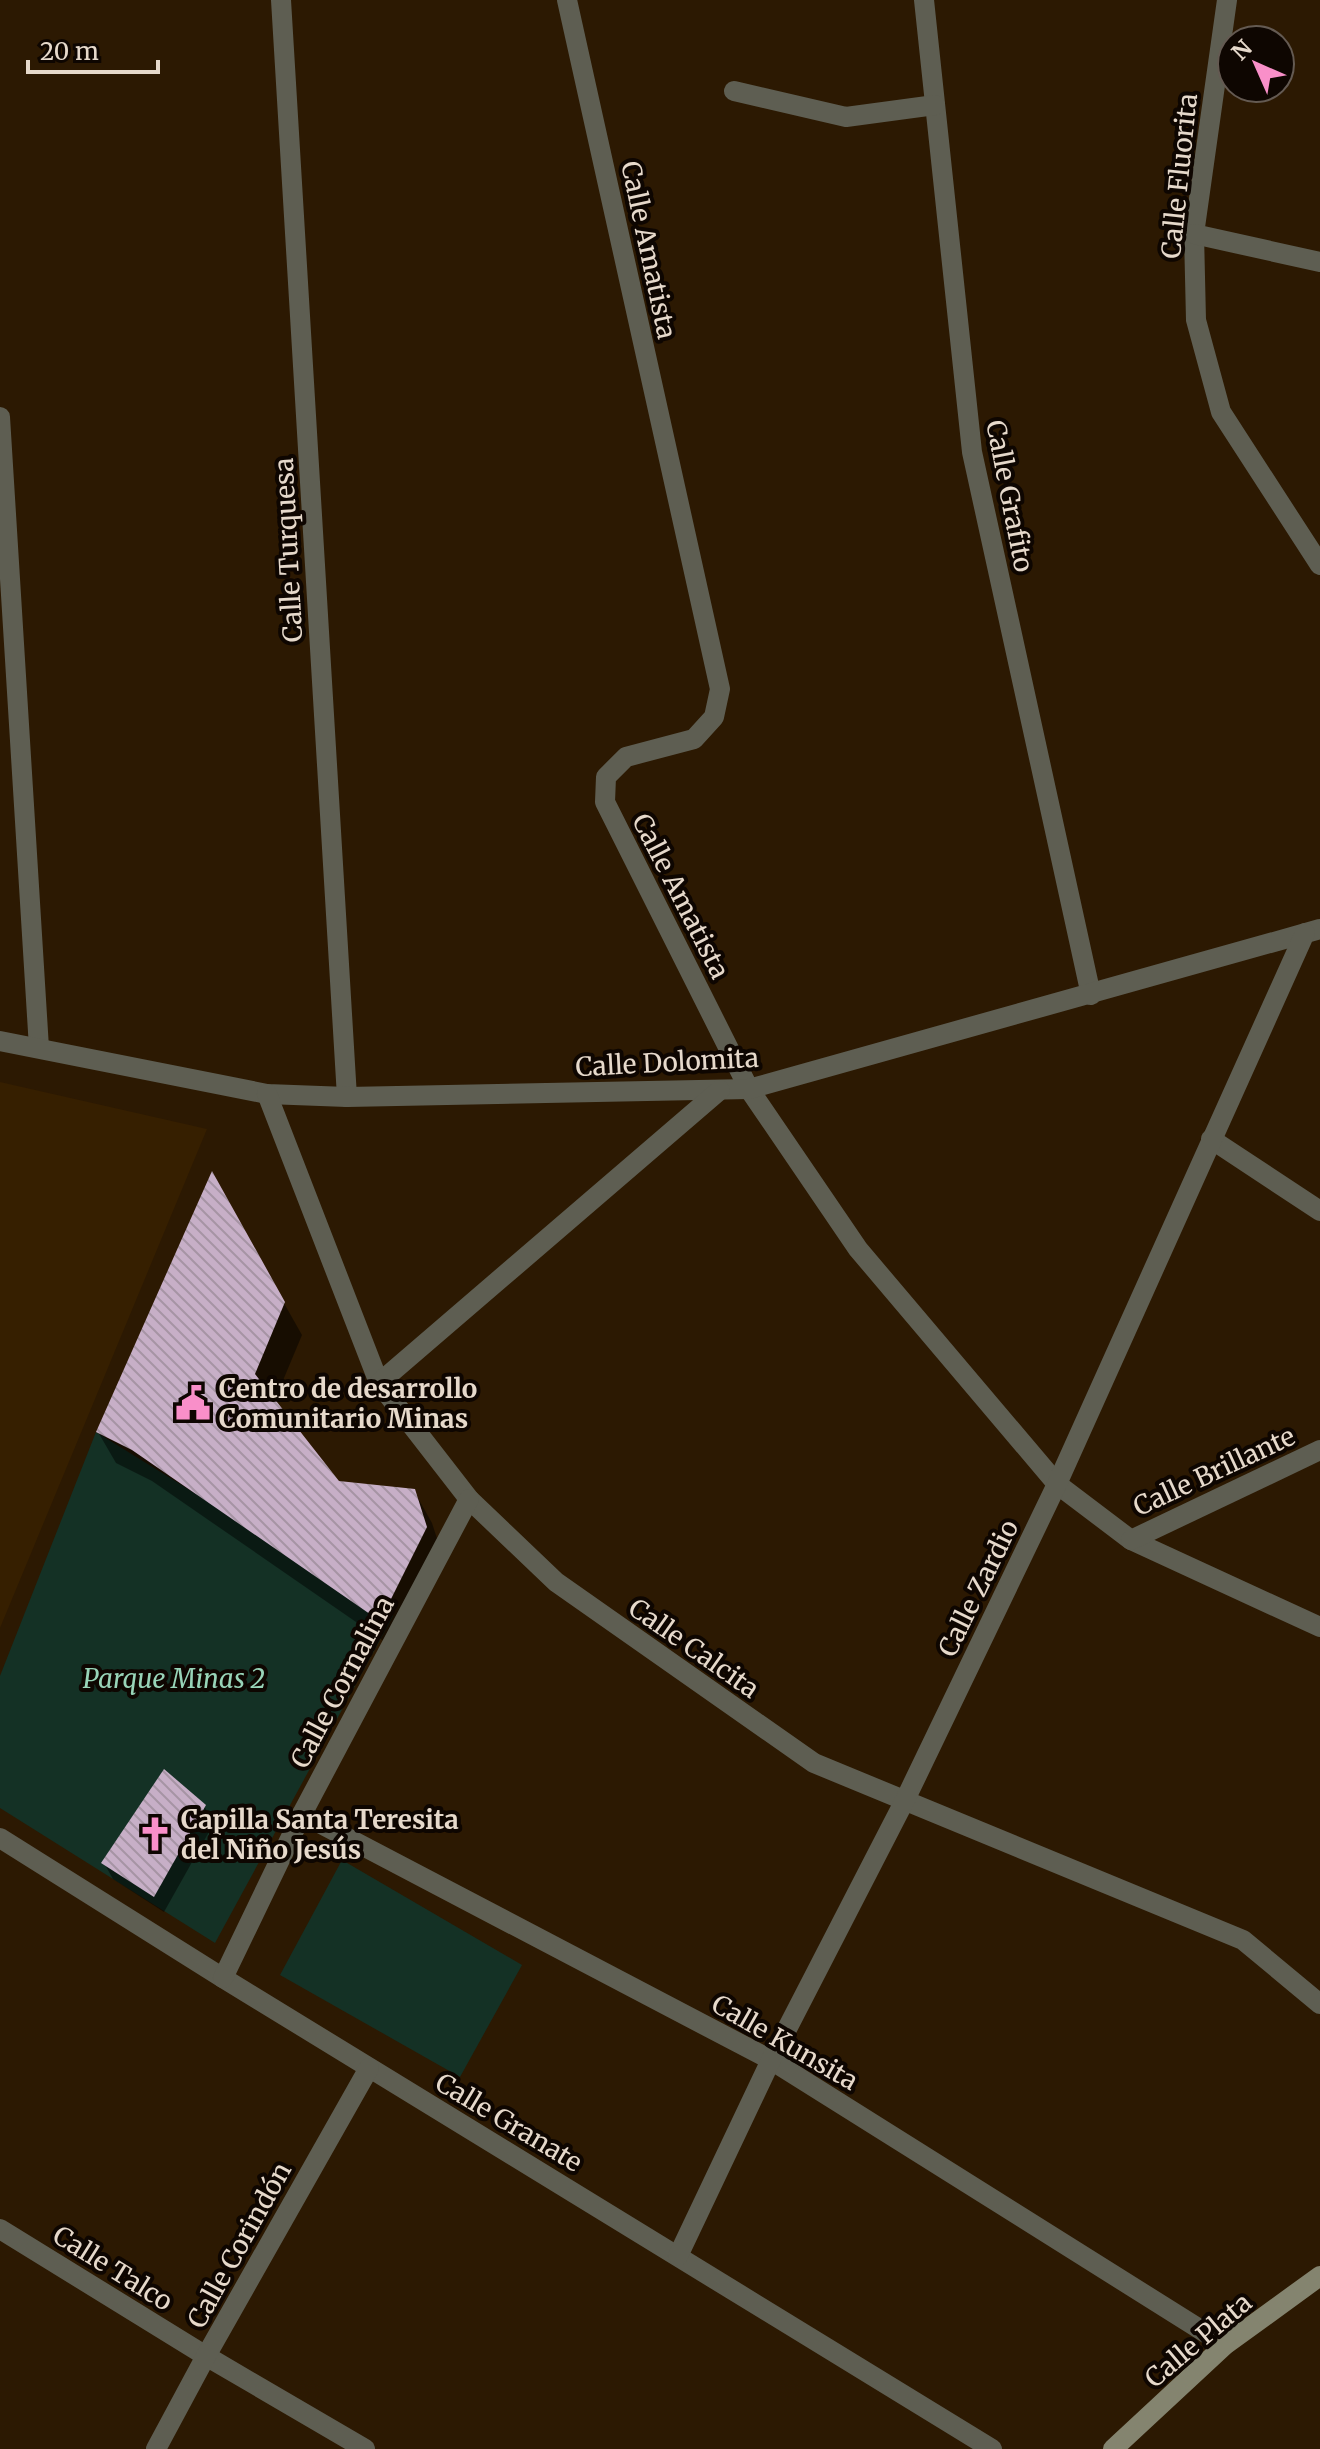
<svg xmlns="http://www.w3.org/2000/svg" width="1320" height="2449" viewBox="0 0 1320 2449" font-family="Merriweather,serif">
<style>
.built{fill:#361f00}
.green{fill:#143125}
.shadow{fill:#0007}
.building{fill:url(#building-back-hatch)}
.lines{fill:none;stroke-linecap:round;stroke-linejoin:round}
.minor{stroke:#5e5e52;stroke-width:20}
.secondary{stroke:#84846f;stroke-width:20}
.labels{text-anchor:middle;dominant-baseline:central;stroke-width:8;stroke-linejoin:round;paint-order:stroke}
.street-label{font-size:26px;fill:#e6d9cb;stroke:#0e0601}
.poi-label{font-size:26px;font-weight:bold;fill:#e6d9cb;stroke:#0e0601;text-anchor:start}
.park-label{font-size:26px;font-style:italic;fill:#98d4b8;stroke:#0e0601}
</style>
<defs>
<pattern id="building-back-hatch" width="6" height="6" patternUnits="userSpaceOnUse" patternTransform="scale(2)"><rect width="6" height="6" fill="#c7afc7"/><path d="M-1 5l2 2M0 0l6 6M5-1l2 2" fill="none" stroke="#a694a4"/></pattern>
</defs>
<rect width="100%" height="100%" fill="#2c1902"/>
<polygon class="built" points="0,1082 207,1129 0,1628"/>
<g class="green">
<polygon points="96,1432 393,1616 215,1943 0,1808 0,1676"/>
<polygon points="342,1860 522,1965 460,2077 280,1975"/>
</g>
<g class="shadow">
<polygon points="212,1176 302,1335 274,1402 338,1483 414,1491 432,1523 444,1560 398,1651 152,1481 116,1463 98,1432"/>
<polygon points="204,1806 214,1823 164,1912 113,1879 104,1863"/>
</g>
<g class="building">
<polygon points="212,1171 285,1302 255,1374 339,1481 415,1489 427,1527 380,1621 132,1450 96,1432"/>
<polygon points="164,1769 206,1805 154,1897 101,1863"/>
</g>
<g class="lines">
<g class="minor">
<polyline points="281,0 347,1097"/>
<polyline points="567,0 720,689 714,717 694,739 626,757 606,777 605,802 749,1089 858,1249 1057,1484 1131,1540 1320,1627"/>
<polyline points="924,0 972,452 1091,995"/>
<polyline points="1227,0 1194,234 1196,320 1221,412 1320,565"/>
<polyline points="734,91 846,117 935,105"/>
<polyline points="1194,234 1320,262"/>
<polyline points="0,417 39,1048"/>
<polyline points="0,1041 267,1094 347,1097 749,1089 1320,929"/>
<polyline points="267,1094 379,1383 469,1499 556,1582 814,1763 1243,1940 1320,2004"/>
<polyline points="1211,1139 1320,1211"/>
<polyline points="379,1383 720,1090"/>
<polyline points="1131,1540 1320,1450"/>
<polyline points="302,1814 771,2060 1225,2345"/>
<polyline points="0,1838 223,1978 992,2449"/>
<polyline points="223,1978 302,1814 469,1499"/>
<polyline points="0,2229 206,2356 365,2449"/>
<polyline points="678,2256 771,2060 905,1800 1057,1484 1305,933"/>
<polyline points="156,2449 206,2356 369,2068"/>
</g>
<polyline class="secondary" points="1113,2449 1225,2345 1320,2276"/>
</g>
<defs>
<g id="civic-bare" transform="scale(2.76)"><path d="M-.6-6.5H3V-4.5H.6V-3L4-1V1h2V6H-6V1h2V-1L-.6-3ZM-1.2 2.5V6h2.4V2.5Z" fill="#f98fc9" stroke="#0e0601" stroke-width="2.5" paint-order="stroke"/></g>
<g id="church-bare" transform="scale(2.76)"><path d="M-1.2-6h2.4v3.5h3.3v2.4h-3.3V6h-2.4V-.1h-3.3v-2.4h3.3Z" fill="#f98fc9" stroke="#0e0601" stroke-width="2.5" paint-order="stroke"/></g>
</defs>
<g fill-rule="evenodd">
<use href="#civic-bare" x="193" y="1403"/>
<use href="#church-bare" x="155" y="1834"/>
</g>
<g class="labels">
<g class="street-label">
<text transform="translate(1179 176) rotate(-84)">Calle Fluorita</text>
<text transform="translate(649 250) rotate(78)">Calle Amatista</text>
<text transform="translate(1010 496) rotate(79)">Calle Grafito</text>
<text transform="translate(288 550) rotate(-93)">Calle Turquesa</text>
<text transform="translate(681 896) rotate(63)">Calle Amatista</text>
<text transform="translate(667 1062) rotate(-3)">Calle Dolomita</text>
<text transform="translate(1214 1471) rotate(-25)">Calle Brillante</text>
<text transform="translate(978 1588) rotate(-64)">Calle Zardio</text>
<text transform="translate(694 1648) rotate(35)">Calle Calcita</text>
<text transform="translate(342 1682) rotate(-62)">Calle Cornalina</text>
<text transform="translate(785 2042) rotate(30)">Calle Kunsita</text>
<text transform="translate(509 2122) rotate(31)">Calle Granate</text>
<text transform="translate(239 2245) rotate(-61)">Calle Corindón</text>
<text transform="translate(113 2268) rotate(32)">Calle Talco</text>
<text transform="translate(1198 2340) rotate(-40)">Calle Plata</text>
</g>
<g class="poi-label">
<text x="219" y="1388">Centro de desarrollo<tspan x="219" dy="30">Comunitario Minas</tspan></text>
<text x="181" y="1819">Capilla Santa Teresita<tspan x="181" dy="30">del Niño Jesús</tspan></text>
</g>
<g class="park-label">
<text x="174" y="1678">Parque Minas 2</text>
</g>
</g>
<g transform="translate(1256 64) rotate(315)"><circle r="38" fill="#0e0601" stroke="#645a52" stroke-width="2"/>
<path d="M0-6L14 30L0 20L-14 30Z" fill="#f98fc9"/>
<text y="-12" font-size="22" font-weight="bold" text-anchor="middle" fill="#e6d9cb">N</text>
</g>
<path d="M28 60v12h130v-12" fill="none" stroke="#e6d9cb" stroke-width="4"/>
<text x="40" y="60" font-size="24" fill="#e6d9cb" stroke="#0e0601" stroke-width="6" paint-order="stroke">20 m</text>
</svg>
